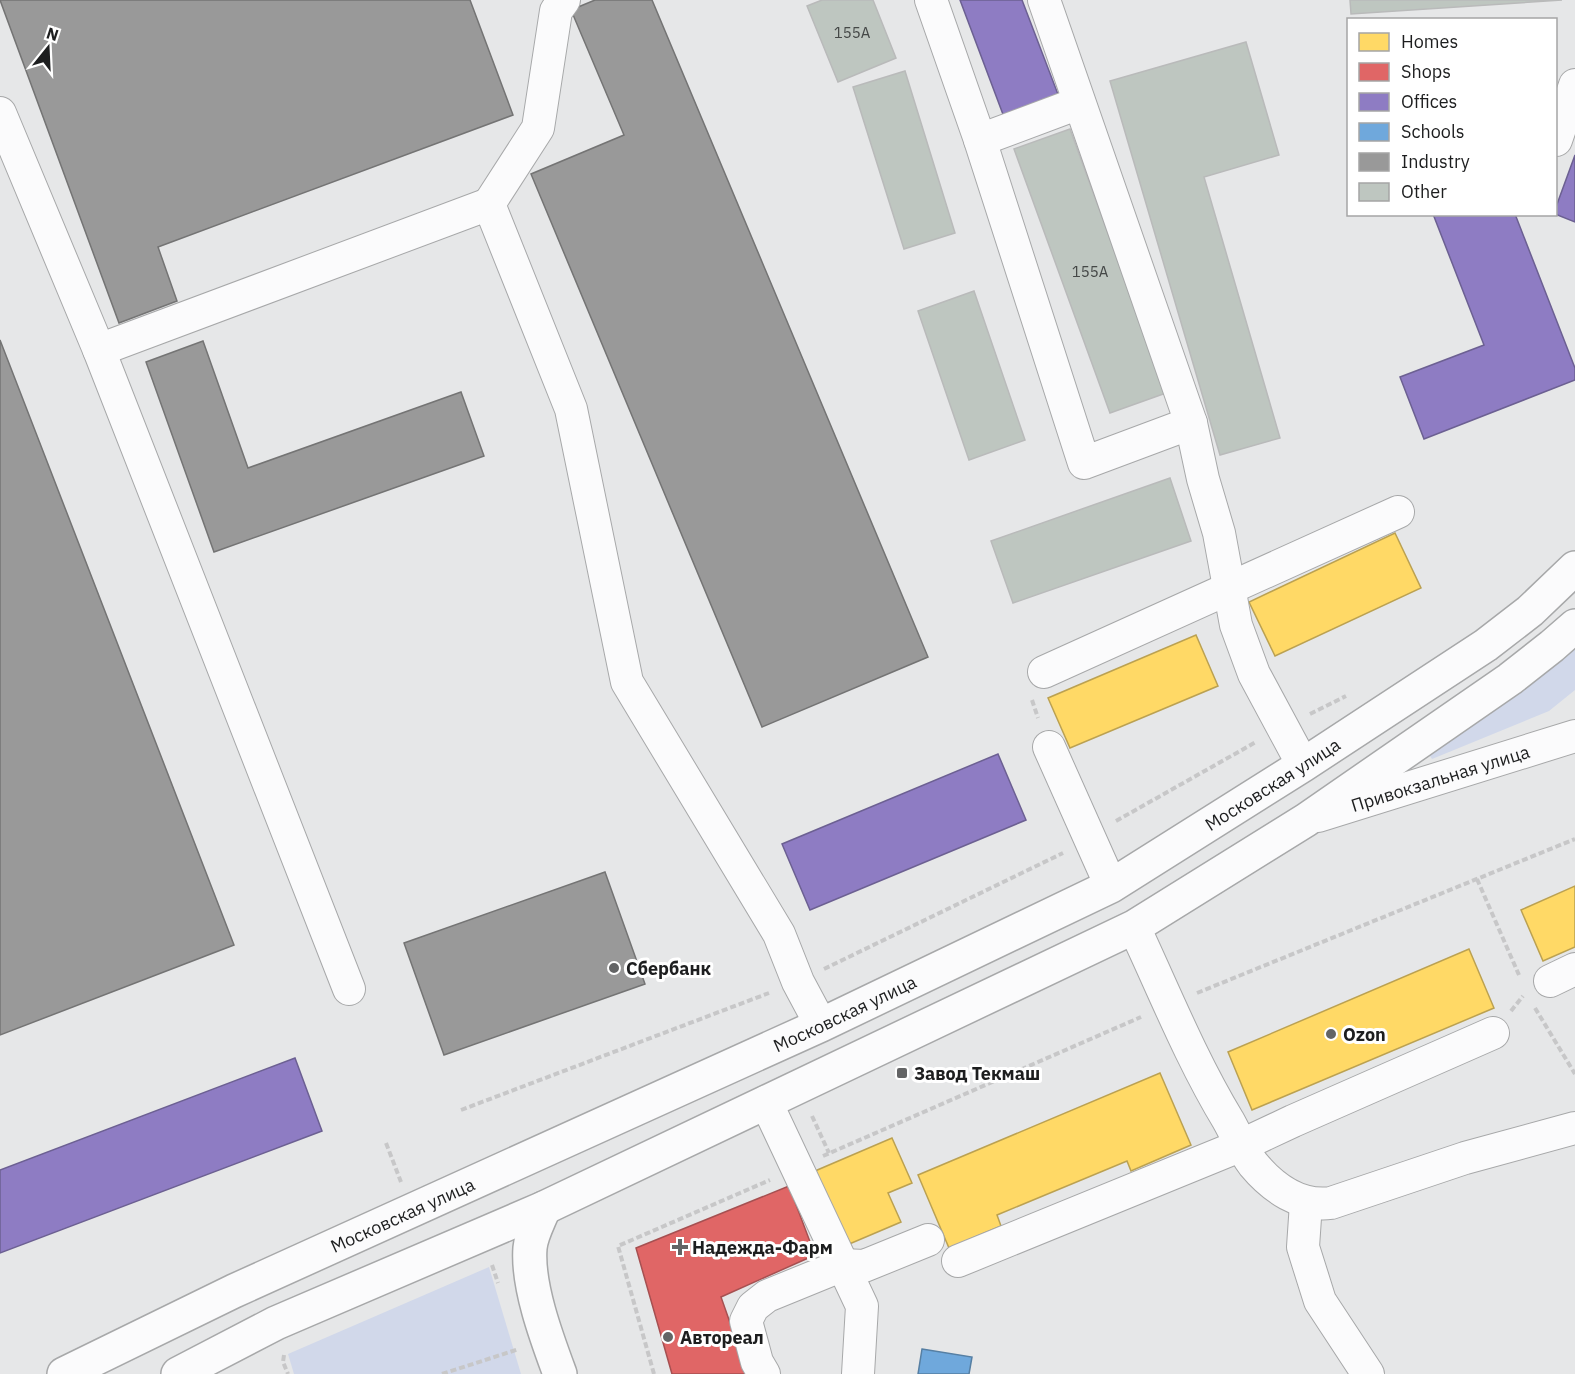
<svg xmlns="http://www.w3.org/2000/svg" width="1575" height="1374" viewBox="0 0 1575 1374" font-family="'IBM Plex Sans',sans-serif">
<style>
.green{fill:#d1d8ea}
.homes{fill:#ffd966;stroke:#bba151;stroke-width:1.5}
.shops{fill:#e06666;stroke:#a65051;stroke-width:1.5}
.offices{fill:#8e7cc3;stroke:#6c6092;stroke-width:1.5}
.schools{fill:#6fa8dc;stroke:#567fa3;stroke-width:1.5}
.industry{fill:#999;stroke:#747474;stroke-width:1.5}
.building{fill:#bec6c0;stroke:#b9baba;stroke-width:1.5}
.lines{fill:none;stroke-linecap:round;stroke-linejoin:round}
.minor-casing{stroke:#a7a8a9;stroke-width:34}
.major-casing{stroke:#a7a8a9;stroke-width:36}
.path{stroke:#c7c7c8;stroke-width:4;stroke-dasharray:6 3;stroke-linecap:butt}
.minor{stroke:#fbfbfc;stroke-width:32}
.major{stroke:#fbfbfc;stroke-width:33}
.poi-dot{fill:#636465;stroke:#fff;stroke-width:2}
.labels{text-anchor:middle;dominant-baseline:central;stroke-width:6;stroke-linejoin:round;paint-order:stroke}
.number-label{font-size:15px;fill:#454847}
.street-label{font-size:18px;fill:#1d1e1f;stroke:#fff}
.poi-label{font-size:18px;font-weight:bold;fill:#1d1e1f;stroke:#fff;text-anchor:start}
</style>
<rect width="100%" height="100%" fill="#e6e7e8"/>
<g class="green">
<polygon points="1575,649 1575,690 1549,711 1432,759 1426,750 1531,684"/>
<polygon points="489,1267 521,1374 294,1374 288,1354"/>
</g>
<g class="homes">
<polygon points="1395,533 1421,588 1275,656 1249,602"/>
<polygon points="1196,635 1218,686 1070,748 1048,698"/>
<polygon points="1575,886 1575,947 1543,961 1521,910"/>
<polygon points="1469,949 1494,1008 1252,1110 1228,1052"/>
<polygon points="1160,1073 1191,1145 1131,1171 1127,1161 997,1215 1001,1226 949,1248 918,1175"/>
<polygon points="892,1138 912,1183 888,1193 901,1222 847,1245 815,1171"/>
</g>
<polygon class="shops" points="789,1186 815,1255 721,1297 748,1374 672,1374 636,1248"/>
<g class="offices">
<polygon points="960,0 1022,0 1059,97 1004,117"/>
<polygon points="1575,155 1575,222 1555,214 1556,207"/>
<polygon points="1433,214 1515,214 1575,368 1575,380 1424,439 1400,377 1484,345"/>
<polygon points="998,754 1026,820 810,910 782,844"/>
<polygon points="295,1058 322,1131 0,1253 0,1170"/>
</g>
<polygon class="schools" points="922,1349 972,1357 969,1374 918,1374"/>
<g class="industry">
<polygon points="0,0 470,0 513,115 158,247 177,301 119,323"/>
<polygon points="595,0 652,0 928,657 762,727 531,174 624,135 571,10"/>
<polygon points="0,340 234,945 0,1035"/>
<polygon points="203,341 248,468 461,392 484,456 214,552 146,362"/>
<polygon points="605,872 645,984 444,1055 404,943"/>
</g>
<g class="building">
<polygon points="822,0 873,0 896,58 838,82 807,6"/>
<polygon points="1350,0 1562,0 1351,14"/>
<polygon points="1246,42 1279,155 1204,177 1280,438 1220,455 1110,81"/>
<polygon points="905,71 955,233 904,249 853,87"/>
<polygon points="1070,129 1166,393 1110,413 1014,149"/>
<polygon points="974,291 1025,440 969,460 918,311"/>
<polygon points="1170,478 1191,541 1013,603 991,541"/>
</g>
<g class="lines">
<g class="minor-casing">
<g id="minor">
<polyline points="931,0 980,140 1084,463 1191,423"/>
<polyline points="1044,0 1191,423 1203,479 1219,533 1236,625 1254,674 1303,765"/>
<polyline points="0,113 99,350 489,204 571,409 627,682 779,934 798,982 821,1025"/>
<polyline points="980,140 1079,103"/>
<polyline points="1556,140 1575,85"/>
<polyline points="489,204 538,128 556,11 564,0"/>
<polyline points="99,350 349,989"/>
<polyline points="1044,672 1398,512"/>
<polyline points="1049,747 1111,886"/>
<path id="s1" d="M1318,816L1575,736"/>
<path d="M1134,927C1164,991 1191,1059 1228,1120C1236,1134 1243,1151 1253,1164C1273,1188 1300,1207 1331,1203L1465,1158L1575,1128"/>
<polyline points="1550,981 1575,969"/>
<polyline points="766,1102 862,1306 858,1374"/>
<polyline points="1306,1203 1303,1247 1320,1301 1368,1374"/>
<polyline points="958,1261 1242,1145 1293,1121 1493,1033"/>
<polyline points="764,1374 757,1362 746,1321 753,1307 767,1296 843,1265 864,1266 928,1240"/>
</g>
</g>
<g class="major-casing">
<g id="major">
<path d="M544,1208C539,1221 531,1235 530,1248C527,1286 547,1339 560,1374"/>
<path id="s2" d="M64,1374L234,1291L821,1025L1111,886L1303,765L1486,645L1530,611L1575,568"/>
<polyline points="178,1374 276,1323 544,1208 1134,927 1306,820 1510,679 1552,646 1575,626"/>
</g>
</g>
<g class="path">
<polyline points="1032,700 1038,718"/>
<polyline points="1310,714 1346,696"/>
<polyline points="1116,821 1256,742"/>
<polyline points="1477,879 1519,975"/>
<polyline points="824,969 1063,853"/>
<polyline points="1197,993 1575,839"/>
<polyline points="1535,1008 1575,1074"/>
<polyline points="1511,1011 1523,996"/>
<polyline points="461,1110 769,993"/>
<polyline points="812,1116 829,1153"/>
<polyline points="386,1143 401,1182"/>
<polyline points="823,1156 1141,1017"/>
<polyline points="492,1265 498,1283"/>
<polyline points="284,1355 283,1362 288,1374"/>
<polyline points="442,1374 519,1349"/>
<polyline points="654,1374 618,1246 770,1180"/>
</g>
<use href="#minor" class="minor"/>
<use href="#major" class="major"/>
</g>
<g class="poi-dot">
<circle cx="614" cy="968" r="6"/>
<circle cx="1331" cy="1034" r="6"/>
<rect x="896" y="1067" width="12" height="12" rx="3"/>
<path d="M677 1238h6v6h6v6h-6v6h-6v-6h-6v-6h6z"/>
<circle cx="668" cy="1337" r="6"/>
</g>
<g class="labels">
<g class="number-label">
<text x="852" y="32">155А</text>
<text x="1090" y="271">155А</text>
</g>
<g class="street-label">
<text stroke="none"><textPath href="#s1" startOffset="128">Привокзальная улица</textPath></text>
<text stroke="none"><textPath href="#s2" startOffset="1346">Московская улица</textPath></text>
<text stroke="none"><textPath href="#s2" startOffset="860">Московская улица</textPath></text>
<text stroke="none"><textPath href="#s2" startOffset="374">Московская улица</textPath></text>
</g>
<g class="poi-label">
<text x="626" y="968">Сбербанк</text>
<text x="1343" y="1034">Ozon</text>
<text x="914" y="1073">Завод Текмаш</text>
<text x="692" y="1247">Надежда-Фарм</text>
<text x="680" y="1337">Автореал</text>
</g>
</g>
<rect x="1347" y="18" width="210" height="198" fill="#ffffff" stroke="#a5a5a5" stroke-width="1.5"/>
<rect x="1359" y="33" width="30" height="18" fill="#ffd966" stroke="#a5a5a5" stroke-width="1.5"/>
<text x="1401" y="48" font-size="18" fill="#1d1e1f">Homes</text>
<rect x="1359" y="63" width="30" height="18" fill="#e06666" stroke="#a5a5a5" stroke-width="1.5"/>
<text x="1401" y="78" font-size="18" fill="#1d1e1f">Shops</text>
<rect x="1359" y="93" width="30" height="18" fill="#8e7cc3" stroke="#a5a5a5" stroke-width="1.5"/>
<text x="1401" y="108" font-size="18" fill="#1d1e1f">Offices</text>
<rect x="1359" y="123" width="30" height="18" fill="#6fa8dc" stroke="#a5a5a5" stroke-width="1.5"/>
<text x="1401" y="138" font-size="18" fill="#1d1e1f">Schools</text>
<rect x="1359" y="153" width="30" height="18" fill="#999999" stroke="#a5a5a5" stroke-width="1.5"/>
<text x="1401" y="168" font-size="18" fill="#1d1e1f">Industry</text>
<rect x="1359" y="183" width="30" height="18" fill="#bec6c0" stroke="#a5a5a5" stroke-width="1.5"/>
<text x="1401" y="198" font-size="18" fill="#1d1e1f">Other</text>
<g transform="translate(48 48) rotate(18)" stroke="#ffffff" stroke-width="4.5" paint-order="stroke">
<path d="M0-4.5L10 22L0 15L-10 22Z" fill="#1d1e1f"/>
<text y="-9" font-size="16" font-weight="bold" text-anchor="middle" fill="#1d1e1f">N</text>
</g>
</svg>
